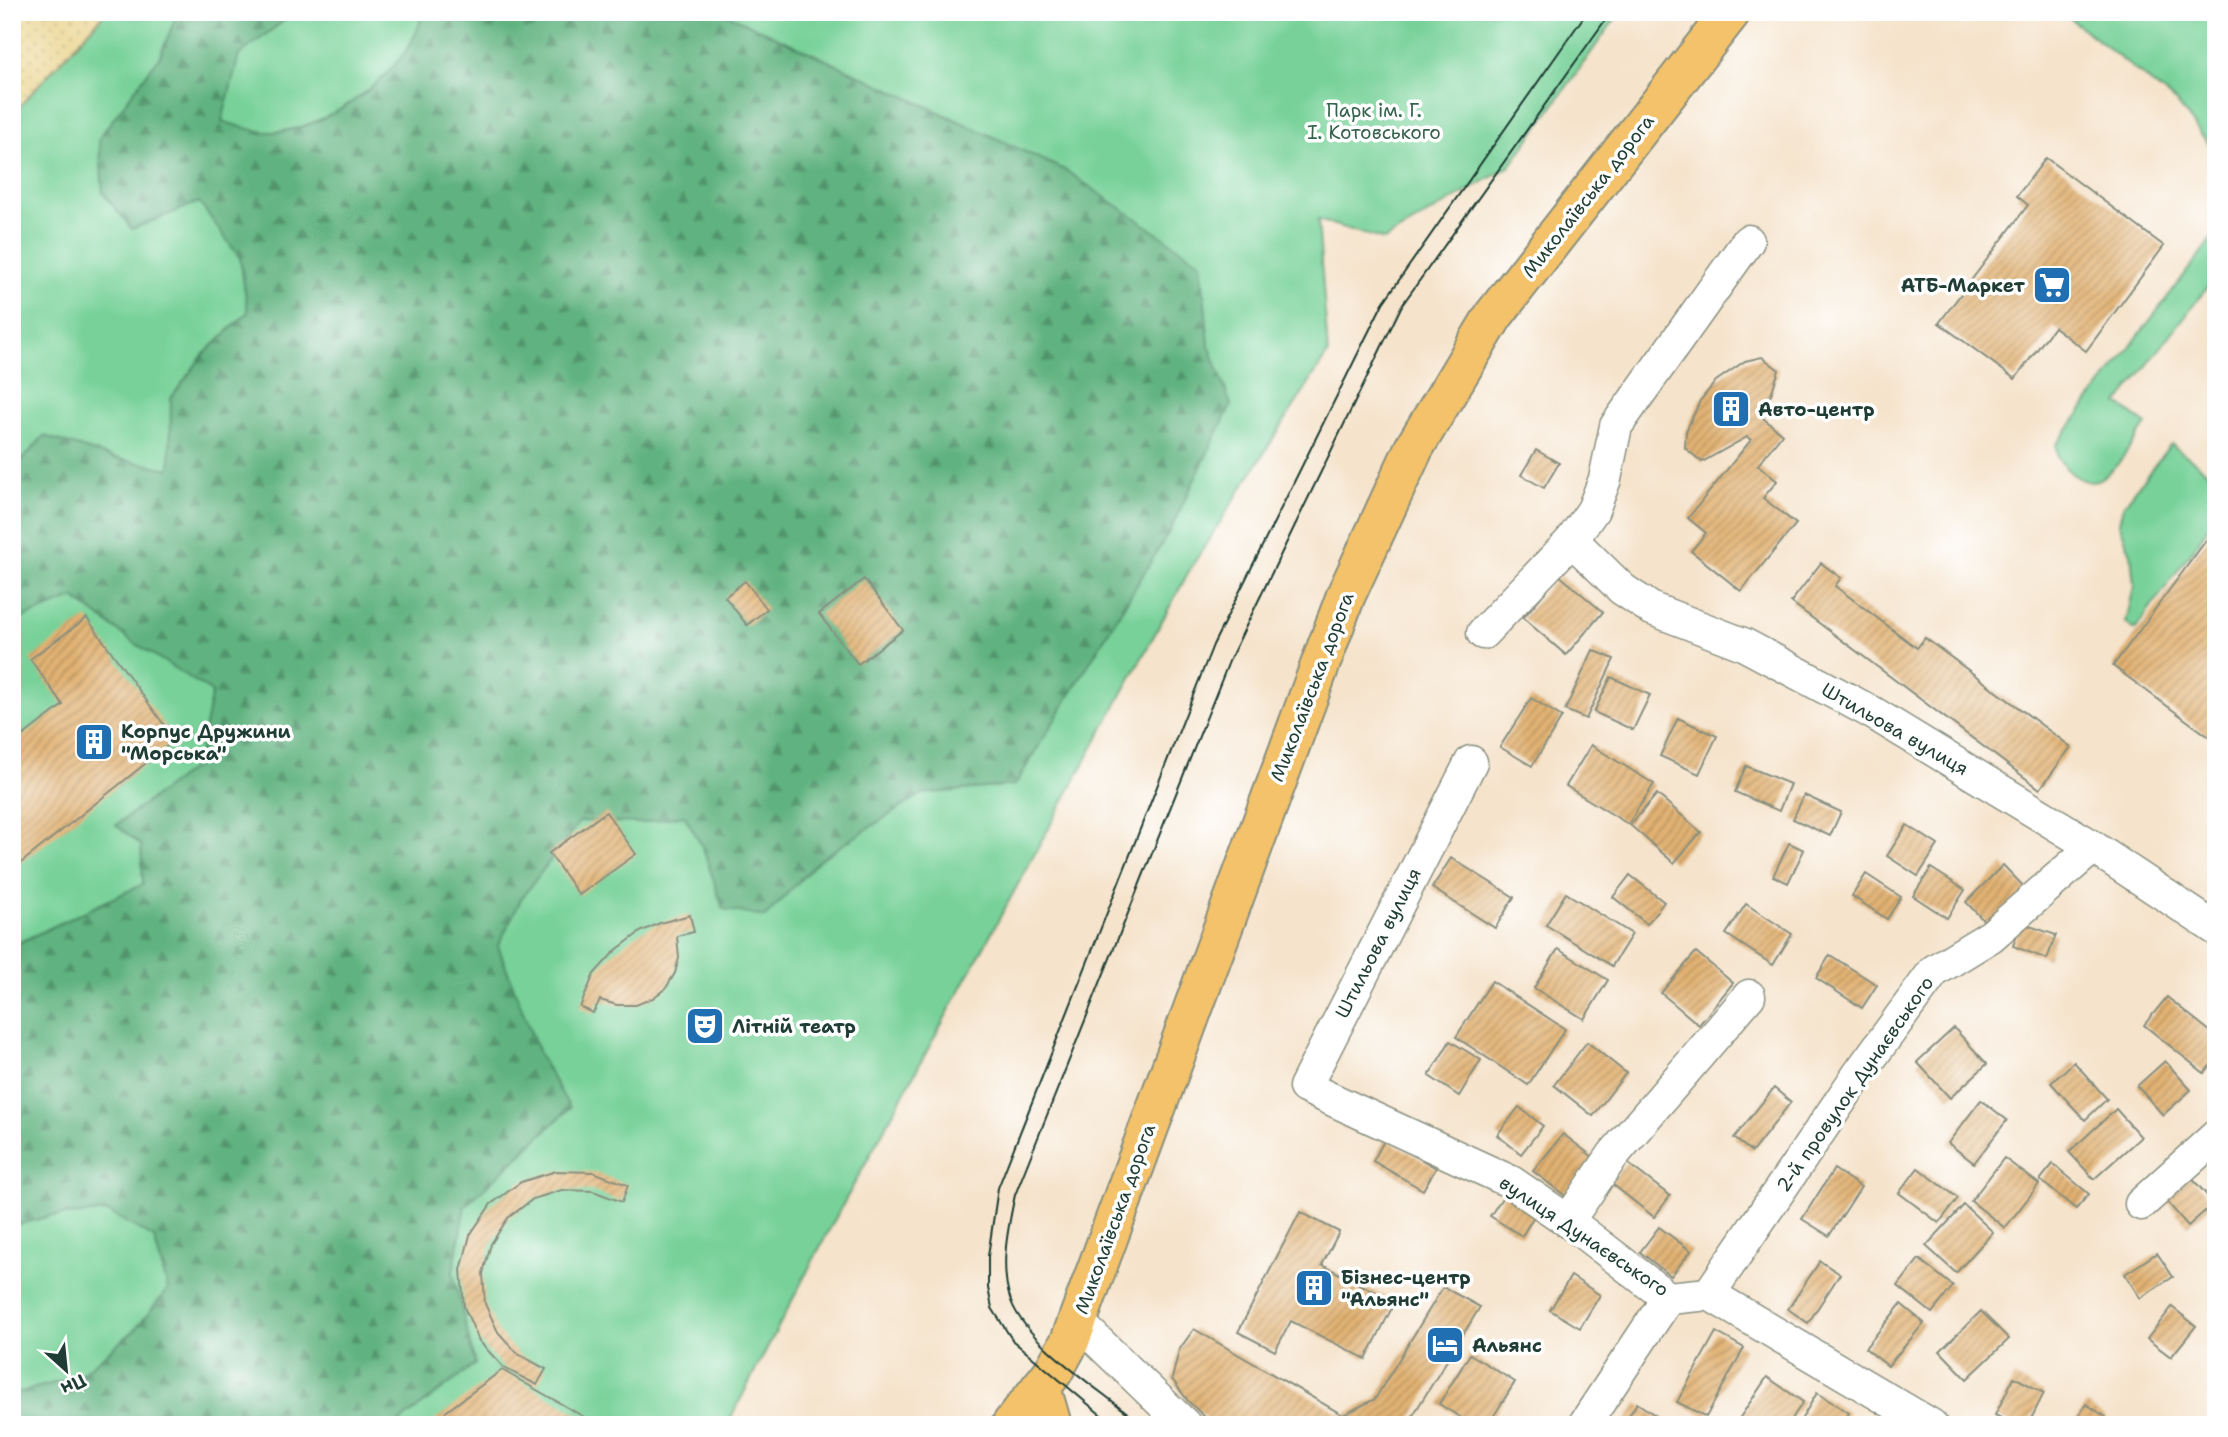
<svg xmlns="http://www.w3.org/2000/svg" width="2228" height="1437" viewBox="0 0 2228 1437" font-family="'Shantell Sans',sans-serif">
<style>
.green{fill:#77d198;stroke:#4b8766;stroke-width:2}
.forest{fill:url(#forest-firs);stroke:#40785a;stroke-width:2}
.sand{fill:url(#sand-dots);stroke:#868c69;stroke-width:2}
.building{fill:url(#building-hatch)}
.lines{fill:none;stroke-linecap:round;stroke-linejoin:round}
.street-casing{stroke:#8a9080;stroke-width:35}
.primary-casing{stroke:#8a9080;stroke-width:42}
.street{stroke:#fff;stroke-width:32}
.primary{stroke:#f3c26a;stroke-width:38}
.tram{stroke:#1f3d34;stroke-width:2}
.labels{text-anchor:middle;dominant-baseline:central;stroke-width:7;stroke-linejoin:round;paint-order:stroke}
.park-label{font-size:19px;fill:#35624d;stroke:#fff}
.street-label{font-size:19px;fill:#1f3d34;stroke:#fff}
.poi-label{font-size:19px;font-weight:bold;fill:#1f3d34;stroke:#fff;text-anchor:start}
</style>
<defs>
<pattern id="forest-firs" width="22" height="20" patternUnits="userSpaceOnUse" patternTransform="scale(1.75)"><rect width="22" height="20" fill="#61b380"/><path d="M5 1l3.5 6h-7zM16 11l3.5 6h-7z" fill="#4f936a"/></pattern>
<pattern id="sand-dots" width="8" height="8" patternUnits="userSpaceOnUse" patternTransform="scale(1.75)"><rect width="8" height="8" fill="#eeda9e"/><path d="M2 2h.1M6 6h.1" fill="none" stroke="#ccbc89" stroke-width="1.8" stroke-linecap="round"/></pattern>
<pattern id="building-hatch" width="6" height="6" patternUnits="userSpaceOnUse" patternTransform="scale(1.75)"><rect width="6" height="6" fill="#e2b273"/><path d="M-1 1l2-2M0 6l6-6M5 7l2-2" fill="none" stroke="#b7925f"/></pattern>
</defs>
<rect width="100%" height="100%" fill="#fff"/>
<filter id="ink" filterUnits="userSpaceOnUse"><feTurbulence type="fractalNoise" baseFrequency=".0143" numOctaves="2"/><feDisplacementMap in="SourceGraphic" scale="14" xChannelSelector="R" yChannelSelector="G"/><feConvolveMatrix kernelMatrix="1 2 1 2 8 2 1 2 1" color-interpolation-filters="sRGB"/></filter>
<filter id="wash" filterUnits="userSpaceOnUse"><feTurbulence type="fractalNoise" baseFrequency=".00686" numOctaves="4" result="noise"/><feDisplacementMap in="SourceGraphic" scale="28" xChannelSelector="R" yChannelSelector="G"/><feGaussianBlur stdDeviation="1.57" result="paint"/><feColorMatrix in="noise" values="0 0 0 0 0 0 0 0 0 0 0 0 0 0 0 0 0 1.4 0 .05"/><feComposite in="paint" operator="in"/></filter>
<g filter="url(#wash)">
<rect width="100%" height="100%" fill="#f5e3cb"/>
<g class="green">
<polygon points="106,12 1620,12 1510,166 1384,240 1318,220 1328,353 1192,566 829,1230 727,1425 12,1425 12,114"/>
<polygon points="2062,12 2216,12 2216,153 2177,103"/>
<path d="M2216,233V276L2118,403L2146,425C2121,457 2097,513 2058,458L2056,445Z"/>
<polygon points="2171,444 2216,478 2216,517 2135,630 2126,623 2134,586 2131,554 2119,523 2123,506"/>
</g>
<path class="forest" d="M178,12H295L239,55L222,121C235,125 255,132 270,132C324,133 416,68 422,12H722L1065,170L1201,263L1209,345L1231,405L1169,532L1015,785L922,794L819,860L765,917L723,909L703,848L684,815L642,823L580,821L521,899L498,946L540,1056L570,1108L465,1206L453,1273L475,1364L396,1425H12V1394L77,1377L135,1330L168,1289L154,1238L108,1212L51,1216L12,1226V946L143,884L141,845L116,825L197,765L212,692L130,640L74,598L20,619L12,601V471L44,436L114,458L170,469L171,398L203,355L248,312L240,258L199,202L132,229L103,193L99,138L160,56Z"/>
<polygon class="sand" points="12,12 106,12 12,114"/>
<g id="blocks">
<g class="building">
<polygon points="2046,158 2164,246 2086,351 2054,327 2015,379 1939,323 2028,205 2017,196"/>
<polygon points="1762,357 1779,370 1763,418 1782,434 1758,465 1777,481 1763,498 1796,524 1741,591 1691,551 1706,533 1688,518 1751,440 1747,437 1702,462 1685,448 1686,431 1700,401 1716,381 1745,361"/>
<polygon points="1536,450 1559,463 1544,488 1521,475"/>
<polygon points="2216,527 2216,742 2113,666"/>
<polygon points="1821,563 1841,578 1835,586 1917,648 1925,638 2071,747 2040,789 1791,602"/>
<polygon points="1559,575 1603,612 1566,655 1523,618"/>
<polygon points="864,579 903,630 858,664 819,614"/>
<polygon points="745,581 767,609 747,625 725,597"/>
<polygon points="87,618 175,740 12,870 12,744 63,705 30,659"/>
<polygon points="1593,650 1614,659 1586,719 1565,710"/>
<polygon points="1611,677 1650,695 1633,730 1594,712"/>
<polygon points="1531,698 1562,717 1532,766 1500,747"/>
<polygon points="1678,718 1717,736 1699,774 1660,756"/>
<polygon points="1591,745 1654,784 1628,824 1566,786"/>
<polygon points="1746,766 1790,784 1779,811 1735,792"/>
<polygon points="1657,794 1701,832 1674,863 1630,825"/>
<polygon points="1804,795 1841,812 1830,836 1793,819"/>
<polygon points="606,812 636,854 579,895 549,853"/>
<polygon points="1907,825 1938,845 1918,876 1887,856"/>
<polygon points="1789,843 1804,850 1788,883 1773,876"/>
<polygon points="1451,858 1514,897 1495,928 1432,888"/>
<polygon points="2003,865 2027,890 1989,926 1966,902"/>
<polygon points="1931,868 1965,890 1947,918 1913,896"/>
<polygon points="1866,874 1901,897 1887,919 1852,896"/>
<polygon points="1630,875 1664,902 1647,924 1613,897"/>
<polygon points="1566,893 1632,934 1612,966 1546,925"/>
<polygon points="1746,904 1792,934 1773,965 1726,934"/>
<polygon points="690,915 694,932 677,936 679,958 675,973 666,988 653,998 636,1005 617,1005 600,1000 593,1013 580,1007 594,974 615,951 640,932 660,923"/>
<polygon points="2021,923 2056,935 2047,959 2013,946"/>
<polygon points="1558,949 1608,980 1584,1019 1534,988"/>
<polygon points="1696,952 1733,983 1699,1025 1661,993"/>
<polygon points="1830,955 1877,985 1862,1008 1816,978"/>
<polygon points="1492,981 1565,1029 1528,1085 1456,1037"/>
<polygon points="2167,997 2216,1036 2216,1059 2204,1073 2144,1025"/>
<polygon points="1954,1028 1987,1064 1950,1098 1917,1062"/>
<polygon points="1450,1041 1481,1060 1459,1096 1429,1076"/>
<polygon points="1587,1042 1626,1073 1593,1116 1554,1085"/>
<polygon points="2165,1061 2191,1090 2163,1115 2137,1086"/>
<polygon points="2074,1062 2107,1099 2085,1120 2051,1083"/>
<polygon points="1774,1088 1791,1102 1752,1152 1734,1138"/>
<polygon points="1981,1100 2007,1120 1974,1163 1948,1143"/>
<polygon points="1519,1107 1543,1126 1521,1154 1497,1135"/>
<polygon points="2116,1109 2141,1137 2094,1179 2069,1152"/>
<polygon points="1563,1134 1598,1161 1568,1198 1533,1171"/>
<polygon points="1385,1139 1436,1168 1423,1190 1373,1161"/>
<polygon points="2004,1158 2039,1184 2005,1228 1971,1201"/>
<polygon points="1626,1162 1670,1196 1654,1217 1611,1183"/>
<polygon points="2053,1164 2089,1194 2076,1209 2040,1180"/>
<polygon points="1918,1168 1958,1198 1939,1223 1899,1193"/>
<polygon points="1834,1169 1861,1187 1829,1236 1802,1219"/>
<polygon points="556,1171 593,1172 628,1185 622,1202 593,1191 562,1190 533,1199 508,1218 491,1244 483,1273 485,1304 498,1332 518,1354 546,1369 537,1385 504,1368 479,1341 464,1307 461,1270 470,1235 491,1204 521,1182"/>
<polygon points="2188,1174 2214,1203 2188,1226 2162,1196"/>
<polygon points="1506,1192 1537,1211 1522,1236 1490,1216"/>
<polygon points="1964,1205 1993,1232 1956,1273 1926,1246"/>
<polygon points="1300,1212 1339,1232 1322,1265 1395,1302 1366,1359 1291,1321 1275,1351 1238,1332"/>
<polygon points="1659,1227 1691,1251 1671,1276 1640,1252"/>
<polygon points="2157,1253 2173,1277 2140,1298 2125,1274"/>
<polygon points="1919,1259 1953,1286 1932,1313 1898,1286"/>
<polygon points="1820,1261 1840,1274 1808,1323 1788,1309"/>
<polygon points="1571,1276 1600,1295 1580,1328 1550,1310"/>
<polygon points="1443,1287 1480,1307 1407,1425 1213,1425 1188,1401 1172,1379 1179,1350 1194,1329 1343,1415 1375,1399"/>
<polygon points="1901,1304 1924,1323 1888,1366 1865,1348"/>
<polygon points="2172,1307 2196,1326 2171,1357 2147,1339"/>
<polygon points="1981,1311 2009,1339 1967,1379 1940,1351"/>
<polygon points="1716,1332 1744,1348 1706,1417 1677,1402"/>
<polygon points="1470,1354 1515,1382 1488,1425 1473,1425 1439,1404"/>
<polygon points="502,1370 598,1425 428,1425"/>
<polygon points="1767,1377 1803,1402 1788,1425 1735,1425"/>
<polygon points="2014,1377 2044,1393 2028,1425 2014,1425 1995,1415"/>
<polygon points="1817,1393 1849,1413 1842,1425 1798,1425"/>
<polygon points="1637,1403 1670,1425 1623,1425"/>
<polygon points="2086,1404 2106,1417 2102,1425 2073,1425"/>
</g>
</g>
</g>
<g filter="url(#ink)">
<use href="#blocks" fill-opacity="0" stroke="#8a9080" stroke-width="2"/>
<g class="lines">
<g class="street-casing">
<g id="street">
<polyline points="1572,540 1622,589 1652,609 1743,644 1873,713 2093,847 2216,929"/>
<polyline points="1483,633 1572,540 1593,510 1605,479 1616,426 1748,241"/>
<polyline points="1471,762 1305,1087 1511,1182 1568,1221 1668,1298 1709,1294 1931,1425"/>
<polyline points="2141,1204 2216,1136"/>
<polyline points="1568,1221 1613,1155 1749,996"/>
<polyline points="1709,1294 1858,1075 1934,971 1991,936 2093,847"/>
<polyline points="1078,1322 1185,1425"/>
<polyline points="1584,1425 1668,1298"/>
</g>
</g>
<g class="primary-casing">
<g id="primary">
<polyline points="1041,1387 1052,1425"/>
<polyline points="1011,1425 1053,1372 1070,1341 1346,595 1414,448 1494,315 1731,12"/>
</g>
</g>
<use href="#street" class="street"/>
<use href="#primary" class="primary"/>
<g class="tram">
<polyline points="1113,1425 1013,1341 992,1308 988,1288 988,1256 998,1188 1213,645 1383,303 1587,12"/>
<path d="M1142,1425C1106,1393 1027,1345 1011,1301C999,1268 1008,1228 1015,1195L1230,659L1402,305L1611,12"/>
</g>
</g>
</g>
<defs>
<g id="supermarket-square" transform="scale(2.0125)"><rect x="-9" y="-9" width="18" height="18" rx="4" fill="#1f6fb2" stroke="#fff"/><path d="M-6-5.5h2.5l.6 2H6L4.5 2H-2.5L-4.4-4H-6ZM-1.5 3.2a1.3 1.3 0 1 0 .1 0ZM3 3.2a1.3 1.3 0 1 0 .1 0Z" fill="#fff"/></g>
<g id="building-square" transform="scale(2.0125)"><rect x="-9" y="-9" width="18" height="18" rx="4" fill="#1f6fb2" stroke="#fff"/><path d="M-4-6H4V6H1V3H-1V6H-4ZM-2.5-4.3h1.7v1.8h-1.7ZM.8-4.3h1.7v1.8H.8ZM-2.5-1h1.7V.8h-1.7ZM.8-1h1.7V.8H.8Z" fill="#fff"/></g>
<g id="theatre-square" transform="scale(2.0125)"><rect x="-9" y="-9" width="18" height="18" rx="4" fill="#1f6fb2" stroke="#fff"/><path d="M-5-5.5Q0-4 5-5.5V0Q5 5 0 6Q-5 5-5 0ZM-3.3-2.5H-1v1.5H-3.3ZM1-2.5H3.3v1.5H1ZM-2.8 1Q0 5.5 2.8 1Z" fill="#fff"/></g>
<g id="hotel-square" transform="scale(2.0125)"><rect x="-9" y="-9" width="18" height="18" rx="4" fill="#1f6fb2" stroke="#fff"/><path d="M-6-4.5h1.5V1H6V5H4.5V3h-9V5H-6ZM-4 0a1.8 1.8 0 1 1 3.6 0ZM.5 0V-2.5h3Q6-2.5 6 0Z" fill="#fff"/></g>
</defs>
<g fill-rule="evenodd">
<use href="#supermarket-square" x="2052" y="285"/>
<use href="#building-square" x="1731" y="409"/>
<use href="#building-square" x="94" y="742"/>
<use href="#theatre-square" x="705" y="1026"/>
<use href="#building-square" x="1314" y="1288"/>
<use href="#hotel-square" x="1445" y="1345"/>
</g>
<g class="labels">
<g class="park-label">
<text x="1374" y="110">Парк ім. Г.<tspan x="1374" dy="22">І. Котовського</tspan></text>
</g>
<g class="street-label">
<text transform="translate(1588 196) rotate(-52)">Миколаївська дорога</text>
<text transform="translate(1312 687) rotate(-69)">Миколаївська дорога</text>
<text transform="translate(1895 729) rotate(30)">Штильова вулиця</text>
<text transform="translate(1378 943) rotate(-63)">Штильова вулиця</text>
<text transform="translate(1855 1084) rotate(-55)">2-й провулок Дунаєвського</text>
<text transform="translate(1115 1219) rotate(-70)">Миколаївська дорога</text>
<text transform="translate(1584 1236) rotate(34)">вулиця Дунаєвського</text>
</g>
<g class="poi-label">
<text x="2025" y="285" text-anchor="end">АТБ-Маркет</text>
<text x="1758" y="409">Авто-центр</text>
<text x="121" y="731">Корпус Дружини<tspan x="121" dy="22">"Морська"</tspan></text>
<text x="732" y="1026">Літній театр</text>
<text x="1341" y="1277">Бізнес-центр<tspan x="1341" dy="22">"Альянс"</tspan></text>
<text x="1472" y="1345">Альянс</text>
</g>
</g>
<rect width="2228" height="1437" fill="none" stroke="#fff" stroke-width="42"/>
<g transform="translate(66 1370) rotate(153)" stroke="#ffffff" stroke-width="5" paint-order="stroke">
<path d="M0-5L12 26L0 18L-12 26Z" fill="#1f3d34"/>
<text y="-10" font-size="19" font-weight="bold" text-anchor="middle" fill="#1f3d34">Пн</text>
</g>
</svg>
